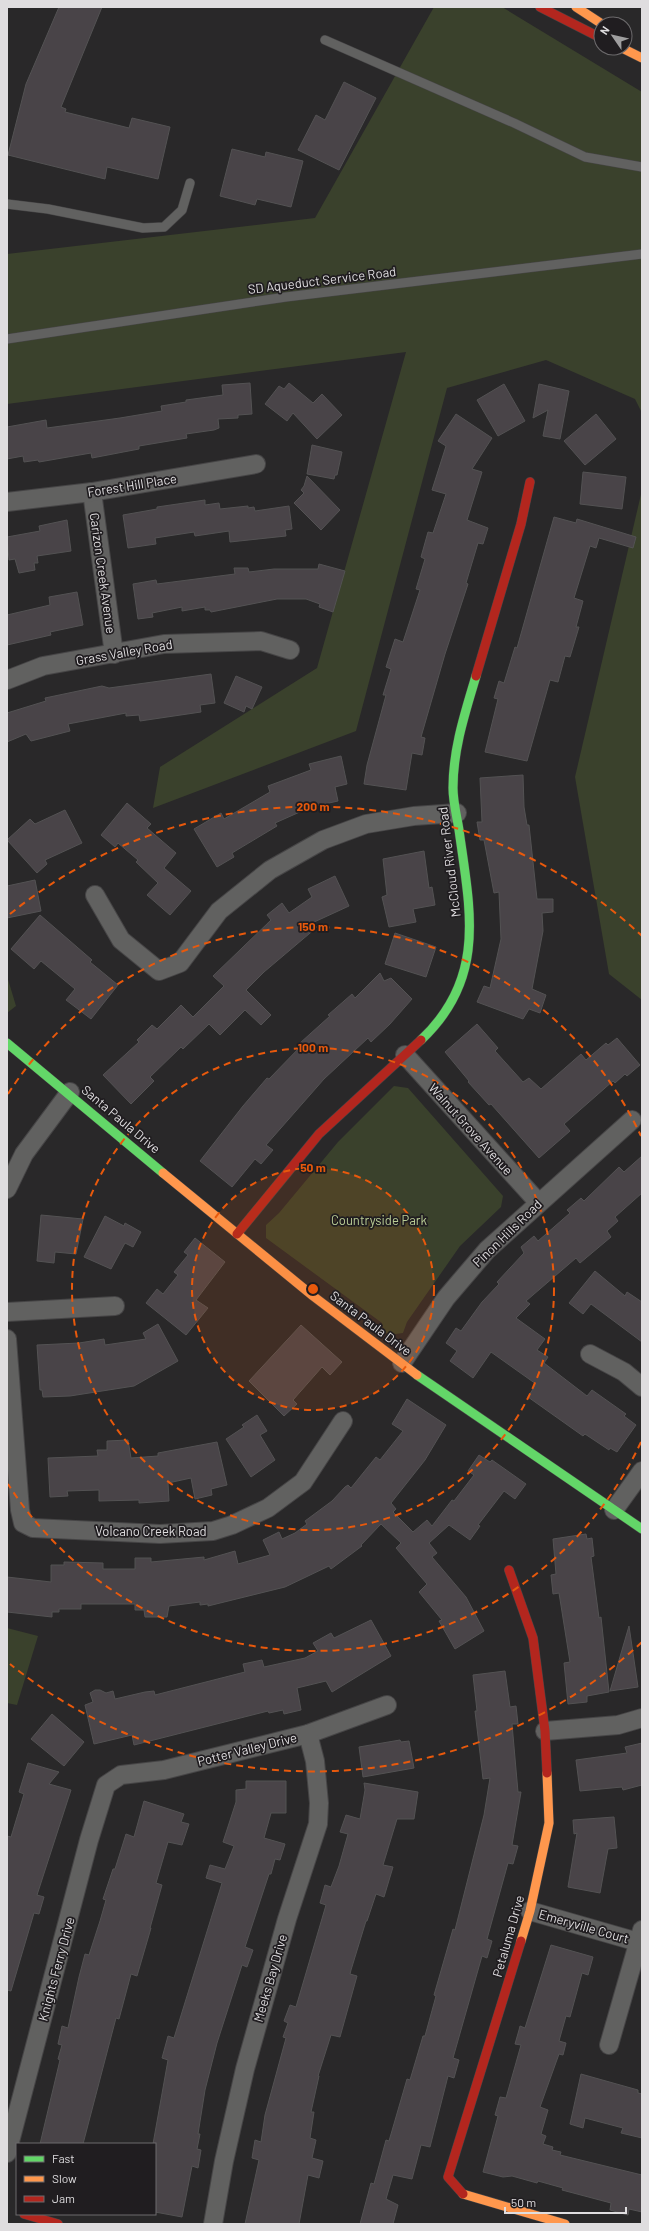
<svg xmlns="http://www.w3.org/2000/svg" width="649" height="2231" viewBox="0 0 649 2231" font-family="Barlow,sans-serif">
<style>
.green{fill:#3a412c}
.building{fill:#494448;stroke:#535253}
.lines{fill:none;stroke-linecap:round;stroke-linejoin:round}
.lane-casing{stroke:#464546;stroke-width:10}
.street-casing{stroke:#464546;stroke-width:20}
.fast-casing{stroke:#464546;stroke-width:10}
.slow-casing{stroke:#464546;stroke-width:10}
.jam-casing{stroke:#464546;stroke-width:10}
.lane{stroke:#616160;stroke-width:9}
.street{stroke:#616160;stroke-width:18}
.fast{stroke:#63d668;stroke-width:9}
.slow{stroke:#ff974d;stroke-width:9}
.jam{stroke:#b3261e;stroke-width:9}
.ring{fill:none;stroke:#e8590c;stroke-width:2;stroke-dasharray:7 5}
.labels{text-anchor:middle;dominant-baseline:central;stroke-width:3.5;stroke-linejoin:round;paint-order:stroke}
.street-label{font-size:13px;fill:#dfdddf;stroke:#201d20}
.park-label{font-size:13px;fill:#b9cc95;stroke:#201d20}
.centre{fill:#e8590c;stroke:#201d20;stroke-width:2}
.ring-label{font-size:12px;text-anchor:middle;font-weight:bold;fill:#e8590c;stroke:#201d20;stroke-width:3.5;stroke-linejoin:round;paint-order:stroke}
</style>
<rect width="100%" height="100%" fill="#292829"/>
<g class="green">
<polygon points="434,7 502,7 642,92 642,413 635,399 546,360 447,388 356,731 153,808 160,767 317,668 406,352 7,404 7,254 315,218"/>
<polygon points="642,490 642,1000 609,974 575,777"/>
<polygon points="7,976 16,1006 7,1013"/>
<polygon points="394,1086 408,1088 503,1196 501,1207 460,1246 407,1322 403,1333 389,1335 384,1331 382,1323 266,1238 266,1225 279,1213 338,1142"/>
<polygon points="7,1628 38,1636 17,1705 7,1703"/>
</g>
<g class="building">
<polygon points="59,7 102,7 61,107 66,109 65,112 129,128 132,118 170,127 158,179 107,167 105,179 8,155 26,84"/>
<polygon points="344,82 376,98 339,170 298,150 316,115 325,120"/>
<polygon points="232,149 265,157 266,152 303,161 291,207 257,199 255,205 220,196"/>
<polygon points="250,383 252,414 238,415 238,418 218,419 219,428 214,430 186,434 187,438 139,446 139,449 92,458 91,453 39,462 38,460 24,462 23,456 7,459 7,427 46,420 47,428 120,418 162,411 161,406 186,402 186,400 223,395 222,385"/>
<polygon points="289,383 313,403 322,394 342,415 317,439 293,413 287,421 265,404 279,386 284,389"/>
<polygon points="504,384 525,421 498,436 477,400"/>
<polygon points="539,384 569,391 560,439 543,436 548,410 533,418"/>
<polygon points="456,414 492,438 472,469 482,472 467,520 488,528 483,544 478,543 466,583 468,584 445,654 421,737 425,738 422,755 412,753 406,790 364,784 367,765 386,695 383,695 391,669 386,667 395,639 403,642 420,590 416,589 425,559 421,557 428,532 433,533 446,494 432,490 446,446 438,441"/>
<polygon points="596,414 616,439 585,465 564,441"/>
<polygon points="312,445 342,452 337,475 335,475 334,479 307,474"/>
<polygon points="583,472 626,477 622,509 580,504"/>
<polygon points="307,476 340,510 321,530 294,503 304,493 301,490 304,486"/>
<polygon points="205,500 205,505 219,503 220,509 248,506 248,508 254,507 255,511 289,506 292,529 285,530 286,536 230,542 229,531 195,536 194,532 155,538 156,544 128,548 123,515 157,509 157,507"/>
<polygon points="554,517 576,523 577,519 636,537 633,548 599,538 596,548 590,546 574,598 583,601 576,627 579,627 570,657 565,656 558,682 550,680 527,761 485,752 498,699 494,698 499,681 504,683 515,647 517,648"/>
<polygon points="67,520 71,551 37,556 38,563 34,563 35,570 19,573 15,559 9,560 7,537 40,531 39,526"/>
<polygon points="319,564 345,571 333,612 319,607 320,604 306,599 277,599 211,612 210,610 205,610 205,607 182,611 182,607 152,613 153,617 138,619 133,584 156,580 157,584 235,574 234,568 248,568 249,572 274,569 318,569"/>
<polygon points="77,592 83,625 50,632 51,635 7,645 7,615 50,605 49,597"/>
<polygon points="211,674 215,703 200,705 201,712 140,721 139,715 126,716 126,713 68,724 70,731 31,741 26,734 7,742 7,713 46,701 45,698 102,686 109,688"/>
<polygon points="236,676 262,687 252,709 246,706 244,712 224,703"/>
<polygon points="341,756 347,784 335,787 338,801 311,807 275,823 277,826 232,853 234,857 217,867 194,829 221,813 224,819 270,792 268,786 311,770 309,764"/>
<polygon points="523,775 524,807 527,825 529,825 537,899 553,899 553,912 542,913 543,931 532,989 546,995 540,1013 529,1009 523,1019 477,1002 484,986 490,988 501,939 499,892 494,893 484,840 480,840 477,822 482,822 480,778"/>
<polygon points="127,803 151,824 147,828 176,853 164,868 191,891 170,915 147,895 158,883 136,862 138,860 118,843 115,847 101,835"/>
<polygon points="65,810 82,843 45,860 47,864 37,873 7,840 30,819 35,824"/>
<polygon points="424,851 429,888 432,887 435,905 413,909 416,922 389,927 382,897 387,895 383,859"/>
<polygon points="335,876 349,906 312,923 316,928 264,972 246,990 271,1015 261,1025 245,1010 220,1035 209,1024 183,1049 181,1047 150,1077 154,1081 131,1104 103,1075 139,1042 137,1040 152,1025 157,1029 181,1005 193,1017 224,986 213,976 271,920 267,915 282,903 289,913 312,897 308,889"/>
<polygon points="35,880 41,911 7,918 7,886"/>
<polygon points="40,915 92,960 90,962 118,985 91,1019 66,1000 75,989 41,961 34,969 11,949"/>
<polygon points="395,933 436,947 426,977 385,964"/>
<polygon points="380,973 384,981 391,978 412,999 390,1024 371,1042 368,1038 324,1079 266,1145 273,1150 261,1164 255,1159 232,1187 200,1161 243,1106 267,1078 269,1079 302,1045 300,1043 330,1016 328,1015 352,994 355,998"/>
<polygon points="477,1024 498,1048 495,1051 523,1082 529,1078 541,1089 581,1054 586,1060 606,1043 608,1045 617,1038 640,1065 627,1076 625,1074 615,1083 613,1081 564,1124 570,1131 539,1158 491,1104 489,1105 468,1082 469,1081 445,1052"/>
<polygon points="642,1156 642,1193 615,1217 618,1221 607,1231 611,1237 580,1263 576,1258 526,1301 530,1304 516,1318 545,1339 537,1350 548,1357 544,1363 587,1396 592,1390 626,1414 624,1416 636,1425 617,1452 610,1448 609,1450 585,1434 583,1436 528,1397 536,1384 491,1352 473,1378 450,1361 457,1351 446,1343 456,1328 461,1331 482,1302 499,1284 497,1282 524,1253 521,1247 534,1236 538,1241 570,1213 567,1210 581,1198 584,1201 619,1167 624,1172"/>
<polygon points="41,1215 83,1219 76,1254 55,1252 54,1263 37,1261"/>
<polygon points="105,1216 124,1226 125,1223 141,1232 133,1247 125,1243 111,1269 84,1257"/>
<polygon points="195,1238 225,1262 196,1300 208,1308 186,1335 146,1303 157,1289 163,1294 178,1275 174,1272 188,1255 184,1252"/>
<polygon points="595,1271 625,1296 627,1292 642,1302 642,1342 591,1304 583,1314 569,1303"/>
<polygon points="158,1324 178,1361 134,1386 70,1396 43,1397 42,1390 40,1390 37,1345 79,1343 104,1339 105,1345 146,1339 143,1333"/>
<polygon points="301,1325 342,1362 330,1375 322,1367 293,1400 297,1404 284,1416 249,1381"/>
<polygon points="407,1399 446,1425 425,1460 391,1503 396,1509 393,1512 413,1532 427,1520 432,1526 452,1500 454,1501 474,1475 468,1471 479,1455 490,1462 492,1460 526,1484 515,1499 504,1491 478,1525 480,1526 470,1540 449,1525 429,1543 437,1553 432,1557 466,1597 484,1631 455,1649 439,1621 442,1620 419,1592 427,1584 396,1548 401,1543 381,1524 361,1545 362,1546 331,1569 329,1566 285,1587 208,1606 208,1604 200,1605 200,1602 169,1606 167,1617 145,1617 144,1610 135,1610 135,1604 81,1604 81,1609 59,1609 59,1612 52,1612 52,1617 7,1612 7,1577 51,1582 51,1565 64,1565 64,1562 103,1563 103,1569 135,1569 135,1558 151,1558 151,1562 204,1557 204,1560 235,1551 238,1564 270,1555 263,1540 279,1532 282,1539 295,1533 307,1524 305,1521 332,1501 345,1487 348,1485 351,1488 376,1457 380,1460 403,1431 392,1424"/>
<polygon points="257,1415 267,1431 260,1435 275,1460 251,1477 226,1439 244,1427 242,1425"/>
<polygon points="128,1440 131,1458 158,1456 158,1453 217,1442 227,1485 211,1489 212,1495 195,1499 191,1478 168,1483 169,1501 139,1503 139,1500 99,1501 99,1490 67,1491 68,1496 50,1497 48,1458 98,1456 97,1450 107,1450 107,1441"/>
<polygon points="586,1534 587,1539 592,1538 594,1556 591,1557 599,1618 601,1617 609,1692 587,1696 587,1702 568,1704 564,1663 570,1662 559,1593 553,1594 551,1575 556,1574 553,1539"/>
<polygon points="371,1620 391,1656 332,1692 326,1681 297,1688 301,1710 284,1714 283,1710 269,1713 268,1711 134,1745 132,1735 94,1744 85,1705 93,1702 90,1693 95,1690 100,1690 106,1693 113,1691 115,1699 145,1692 154,1691 155,1695 245,1672 243,1664 262,1660 264,1667 305,1658 318,1651 313,1643 331,1633 334,1638"/>
<polygon points="629,1626 638,1687 610,1691"/>
<polygon points="505,1671 510,1707 516,1706 518,1724 512,1724 518,1792 521,1792 512,1845 518,1846 513,1864 508,1863 487,1939 492,1941 487,1958 482,1956 453,2058 459,2060 454,2078 448,2076 430,2147 421,2145 412,2179 393,2175 386,2199 398,2205 393,2224 360,2224 371,2183 374,2184 386,2140 389,2141 407,2079 410,2080 423,2036 425,2036 436,1996 434,1995 453,1929 455,1930 484,1815 490,1778 483,1779 475,1711 477,1711 473,1675"/>
<polygon points="52,1714 84,1742 64,1766 31,1739"/>
<polygon points="400,1740 401,1742 409,1741 414,1768 363,1777 359,1747"/>
<polygon points="642,1743 642,1785 623,1790 622,1787 580,1791 576,1760 627,1753 625,1747"/>
<polygon points="28,1763 59,1772 49,1784 71,1790 37,1895 44,1897 39,1914 34,1913 11,1991 7,1990 7,1836 11,1837 24,1794 19,1792"/>
<polygon points="246,1781 286,1781 286,1813 271,1813 264,1838 285,1844 280,1860 275,1859 271,1874 269,1874 245,1947 253,1950 247,1967 242,1965 217,2043 205,2090 198,2134 200,2134 197,2149 201,2150 198,2168 192,2166 182,2217 155,2212 155,2144 153,2144 168,2060 162,2058 168,2036 174,2038 222,1883 206,1878 210,1865 225,1869 234,1846 223,1842 236,1802 236,1790 246,1789"/>
<polygon points="364,1783 418,1792 414,1819 397,1819 383,1865 393,1867 384,1897 376,1894 367,1921 366,1921 351,1970 350,1974 357,1976 340,2037 331,2035 318,2076 319,2076 311,2112 314,2112 310,2138 316,2140 312,2158 323,2161 319,2178 308,2175 299,2224 245,2224 259,2160 252,2158 255,2140 261,2142 265,2115 286,2038 283,2037 288,2023 284,2021 290,2005 296,2007 326,1905 320,1903 325,1885 331,1887 339,1866 348,1834 340,1832 346,1815 360,1819 365,1790"/>
<polygon points="144,1801 184,1814 181,1822 189,1824 182,1845 168,1842 156,1883 162,1885 150,1928 151,1928 137,1976 131,1974 119,2019 116,2018 83,2144 40,2144 60,2060 58,2059 62,2045 58,2044 62,2026 68,2028 79,1977 85,1954 89,1955 100,1921 106,1900 103,1899 113,1869 115,1869 126,1834 134,1837"/>
<polygon points="614,1817 617,1848 608,1849 600,1893 568,1887 577,1833 574,1834 573,1820"/>
<polygon points="551,1945 593,1957 588,1975 582,1973 570,2017 566,2016 559,2041 566,2043 563,2055 559,2054 540,2107 548,2110 541,2134 546,2136 543,2144 553,2147 552,2150 561,2152 560,2155 642,2175 642,2212 629,2209 628,2215 610,2210 611,2203 562,2190 563,2188 538,2181 537,2183 512,2176 503,2177 483,2172 498,2116 495,2115 500,2097 506,2098 521,2045 515,2044 519,2030 520,2026 525,2028"/>
<polygon points="581,2074 638,2090 638,2093 642,2094 642,2138 621,2133 623,2128 585,2118 583,2128 570,2124"/>
</g>
<g class="lines">
<g class="lane-casing">
<g id="lane">
<polyline points="325,40 514,123 585,157 642,167"/>
<polyline points="7,204 48,209 143,228 164,227 182,210 190,183"/>
<polyline points="7,339 286,297 642,254"/>
</g>
</g>
<g class="street-casing">
<g id="street">
<polyline points="92,492 114,654"/>
<polyline points="7,502 92,492 256,464"/>
<polyline points="7,680 43,666 164,644 261,641 290,650"/>
<polyline points="95,895 121,940 159,971 180,963 219,911 270,870 323,840 366,824 414,816 457,813"/>
<polyline points="405,1055 538,1202"/>
<polyline points="7,1189 24,1154 70,1092"/>
<polyline points="7,1312 115,1306"/>
<polyline points="7,1339 20,1510 23,1523 33,1528 160,1534 213,1531 232,1525 268,1508 303,1482 343,1421"/>
<polyline points="590,1354 624,1372 642,1387"/>
<polyline points="402,1363 446,1298 487,1250 632,1120"/>
<polyline points="614,1510 642,1471"/>
<polyline points="545,1731 618,1725 642,1718"/>
<polyline points="530,1911 638,1942"/>
<polyline points="609,2045 642,1930"/>
<polyline points="7,2153 89,1840 106,1785 121,1775 164,1770 308,1734 387,1705"/>
<polyline points="213,2224 224,2161 245,2069 287,1919 318,1824 319,1803 315,1761 308,1734"/>
</g>
</g>
<g class="fast-casing">
<g id="fast">
<path d="M421,1040C487,978 470,910 459,830C457,817 453,802 453,788C453,749 465,713 476,676"/>
<polyline points="7,1043 163,1173"/>
<polyline points="417,1375 642,1529"/>
</g>
</g>
<g class="slow-casing">
<g id="slow">
<polyline points="576,7 602,24"/>
<polyline points="622,48 642,58"/>
<polyline points="163,1173 313,1296 417,1375"/>
<polyline points="521,1941 530,1911 549,1823 547,1773"/>
<polyline points="463,2194 565,2224"/>
</g>
</g>
<g class="jam-casing">
<g id="jam">
<polyline points="540,7 601,38"/>
<polyline points="476,676 521,524 530,482"/>
<polyline points="237,1234 319,1134 421,1040"/>
<polyline points="509,1570 533,1638 545,1731 547,1773"/>
<polyline points="463,2194 448,2177 521,1941"/>
<polyline points="24,2214 58,2224"/>
</g>
</g>
<use href="#lane" class="lane"/>
<use href="#street" class="street"/>
<use href="#fast" class="fast"/>
<use href="#slow" class="slow"/>
<use href="#jam" class="jam"/>
</g>
<circle cx="313" cy="1289" r="121" fill="#e8590c" fill-opacity=".12"/>
<g class="ring">
<circle cx="313" cy="1289" r="121"/>
<circle cx="313" cy="1289" r="241"/>
<path d="M641 1442A362 362 0 0 1 8 1484M8 1094A362 362 0 0 1 641 1136"/>
<path d="M642 1642A482 482 0 0 1 10 1664M10 914A482 482 0 0 1 642 936"/>
</g>
<g class="labels">
<g class="street-label">
<text transform="translate(322 280) rotate(-7)">SD Aqueduct Service Road</text>
<text transform="translate(132 485) rotate(-9)">Forest Hill Place</text>
<text transform="translate(103 573) rotate(82)">Carizon Creek Avenue</text>
<text transform="translate(124 652) rotate(-10)">Grass Valley Road</text>
<text transform="translate(449 862) rotate(-97)">McCloud River Road</text>
<text transform="translate(121 1119) rotate(40)">Santa Paula Drive</text>
<text transform="translate(471 1129) rotate(48)">Walnut Grove Avenue</text>
<text transform="translate(507 1233) rotate(-44)">Pinon Hills Road</text>
<text transform="translate(371 1323) rotate(37)">Santa Paula Drive</text>
<text x="151" y="1531">Volcano Creek Road</text>
<text transform="translate(247 1749) rotate(-14)">Potter Valley Drive</text>
<text transform="translate(584 1926) rotate(16)">Emeryville Court</text>
<text transform="translate(508 1936) rotate(-74)">Petaluma Drive</text>
<text transform="translate(56 1969) rotate(-75)">Knights Ferry Drive</text>
<text transform="translate(270 1978) rotate(-74)">Meeks Bay Drive</text>
</g>
<g class="park-label">
<text x="379" y="1220">Countryside Park</text>
</g>
</g>
<circle cx="313" cy="1289" r="6" class="centre"/>
<g class="ring-label">
<text x="313" y="811">200 m</text>
<text x="313" y="931">150 m</text>
<text x="313" y="1052">100 m</text>
<text x="313" y="1172">50 m</text>
</g>
<rect width="649" height="2231" fill="none" stroke="#dfdddf" stroke-width="16"/>
<rect x="16" y="2143" width="140" height="72" fill="#201d20" stroke="#6c6a6c"/>
<rect x="24" y="2156" width="20" height="6" fill="#63d668" stroke="#6c6a6c"/>
<text x="52" y="2163" font-size="12" fill="#dfdddf">Fast</text>
<rect x="24" y="2176" width="20" height="6" fill="#ff974d" stroke="#6c6a6c"/>
<text x="52" y="2183" font-size="12" fill="#dfdddf">Slow</text>
<rect x="24" y="2196" width="20" height="6" fill="#b3261e" stroke="#6c6a6c"/>
<text x="52" y="2203" font-size="12" fill="#dfdddf">Jam</text>
<g transform="translate(613 36) rotate(304)"><circle r="19" fill="#201d20" stroke="#6c6a6c"/>
<path d="M0-3L7 15L0 10L-7 15Z" fill="#9f9e9f"/>
<text y="-6" font-size="11" font-weight="bold" text-anchor="middle" fill="#dfdddf">N</text>
</g>
<path d="M505 2207v6h121v-6" fill="none" stroke="#dfdddf" stroke-width="2"/>
<text x="511" y="2207" font-size="12" fill="#dfdddf" stroke="#201d20" stroke-width="3" paint-order="stroke">50 m</text>
</svg>
